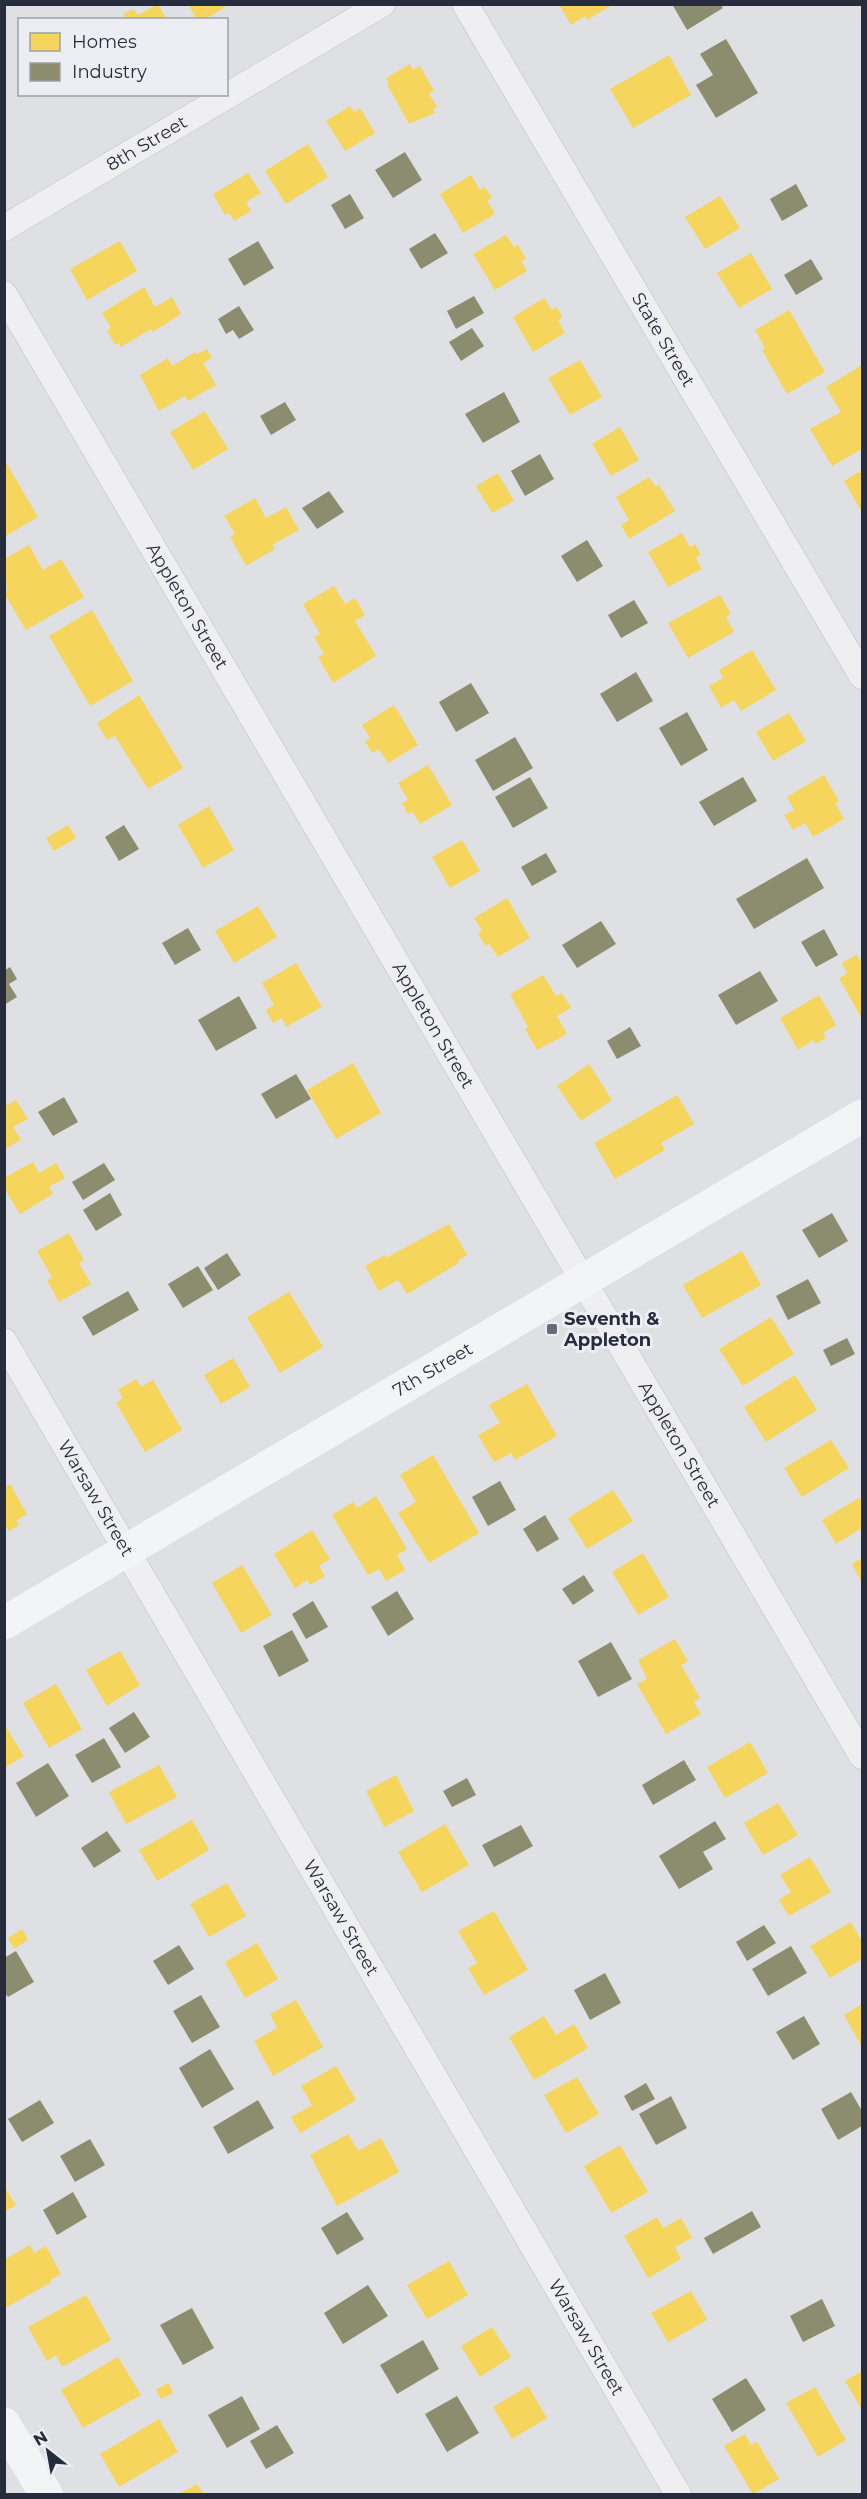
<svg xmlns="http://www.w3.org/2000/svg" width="867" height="2499" viewBox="0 0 867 2499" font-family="Montserrat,sans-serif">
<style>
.homes{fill:#f6d55c}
.industry{fill:#8c8c6e}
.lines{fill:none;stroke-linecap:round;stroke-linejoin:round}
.street-casing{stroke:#bdbec2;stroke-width:27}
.street{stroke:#efeff1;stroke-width:26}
.secondary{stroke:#f3f4f5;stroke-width:33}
.poi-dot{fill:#676b77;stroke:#eceef4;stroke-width:2}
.labels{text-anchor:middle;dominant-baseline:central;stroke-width:6;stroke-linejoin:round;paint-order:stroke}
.street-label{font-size:18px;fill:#272c3c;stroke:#eceef4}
.poi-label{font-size:18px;font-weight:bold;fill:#272c3c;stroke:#eceef4;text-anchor:start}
</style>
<rect width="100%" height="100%" fill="#dfe0e4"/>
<g class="homes">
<polygon points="158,4 167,20 126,20 123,14 134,9 138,15"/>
<polygon points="188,4 230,4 204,20 197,20"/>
<polygon points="559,4 614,4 587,20 585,16 571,25"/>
<polygon points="669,55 691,95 633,128 610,89"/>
<polygon points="410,64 413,70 420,66 434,91 429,94 437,107 433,110 435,113 409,124 387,84 389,83 386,78"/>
<polygon points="350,106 354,112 360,108 375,133 345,151 326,121"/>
<polygon points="308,144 328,177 286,204 265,171"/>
<polygon points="248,173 261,193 246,202 251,211 234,221 229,213 225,215 213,194"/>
<polygon points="471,175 480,190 485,187 492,198 487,201 495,214 463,233 440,194"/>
<polygon points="720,196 740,228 705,249 685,217"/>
<polygon points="506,235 514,247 518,245 526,259 521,261 527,271 495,290 473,254"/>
<polygon points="120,241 137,271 87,300 70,269"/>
<polygon points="751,253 772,289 739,308 717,273"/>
<polygon points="144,287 155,307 172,297 181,314 153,332 151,329 121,347 119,343 115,345 107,330 111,328 102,313"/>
<polygon points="544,298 552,310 557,307 562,317 558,320 565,333 533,352 513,317"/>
<polygon points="789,310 825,372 787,394 762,350 765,348 755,330"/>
<polygon points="207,349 212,358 203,363 216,385 188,401 185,396 159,411 140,375 168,358 172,366 195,352 197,354"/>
<polygon points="580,360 602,397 570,415 548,378"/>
<polygon points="862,365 862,449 832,466 810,429 841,412 826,387"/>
<polygon points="205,411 228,449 193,470 170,432"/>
<polygon points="620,427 639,460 611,476 592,444"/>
<polygon points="7,464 38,517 4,537 4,466"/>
<polygon points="862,470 862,512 844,481"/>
<polygon points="498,473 514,501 492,513 476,486"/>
<polygon points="649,477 656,487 659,485 675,511 629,539 621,525 629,520 616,497"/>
<polygon points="255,498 266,518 286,507 299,530 272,545 275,549 246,566 230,537 235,534 224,516"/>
<polygon points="682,533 690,547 695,544 701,555 696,558 702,569 668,587 648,552"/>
<polygon points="29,545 43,570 61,559 84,597 26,630 4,593 7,591 4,559"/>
<polygon points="334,586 345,604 355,598 365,615 355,621 376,656 333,683 318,657 324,654 314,637 320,634 303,604"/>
<polygon points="720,595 731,614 726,617 734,632 688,658 668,623"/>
<polygon points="92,610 133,681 90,706 49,636"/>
<polygon points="752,650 776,690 741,711 734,700 721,708 709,686 723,678 719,670"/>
<polygon points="139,695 183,768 148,789 115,736 107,740 97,723"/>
<polygon points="394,705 418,745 388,763 379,749 372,753 365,741 370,738 362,725"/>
<polygon points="789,713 806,741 773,761 756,732"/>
<polygon points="428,765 452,805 420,824 413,812 408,814 402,803 408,800 398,783"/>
<polygon points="824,775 839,801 835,803 844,819 813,837 805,823 793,830 784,815 794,810 787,797"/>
<polygon points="209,806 234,850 203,868 178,825"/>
<polygon points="68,825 76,838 54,851 46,838"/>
<polygon points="462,840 480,871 450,888 432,857"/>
<polygon points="507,898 530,938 498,957 489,944 485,946 478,933 482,931 474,918"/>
<polygon points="258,906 277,937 234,963 215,931"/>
<polygon points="856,955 862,962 862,1019 839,978 847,974 842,963"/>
<polygon points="296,963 322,1007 286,1027 282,1018 273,1023 266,1010 274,1005 262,983"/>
<polygon points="543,975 556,996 562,993 571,1008 557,1016 567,1034 537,1050 525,1029 528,1027 510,994"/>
<polygon points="819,995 836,1025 823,1033 826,1038 815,1044 813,1040 798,1050 780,1018"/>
<polygon points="353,1063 381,1113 336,1139 307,1090"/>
<polygon points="589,1064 612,1100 581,1121 557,1086"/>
<polygon points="677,1095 694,1124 661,1143 665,1150 615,1179 594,1143"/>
<polygon points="16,1100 28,1119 13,1127 21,1140 5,1149 5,1106"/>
<polygon points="33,1162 39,1173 56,1163 65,1178 49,1187 53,1194 20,1214 4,1188 4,1178"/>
<polygon points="449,1224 467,1255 458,1261 459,1263 407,1294 398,1280 379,1291 365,1266 385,1255 386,1258"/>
<polygon points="69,1233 84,1260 79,1263 91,1284 59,1302 47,1280 52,1277 37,1251"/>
<polygon points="742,1251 761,1285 702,1318 683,1285"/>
<polygon points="289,1292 323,1347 280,1373 247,1317"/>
<polygon points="771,1317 794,1354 743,1386 719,1349"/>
<polygon points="233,1358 250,1387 221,1404 204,1375"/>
<polygon points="795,1375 817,1410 766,1442 744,1407"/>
<polygon points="136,1379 141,1387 153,1380 182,1430 145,1452 116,1403 123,1398 118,1390"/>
<polygon points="527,1384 557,1436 515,1460 511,1453 494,1462 478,1435 500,1423 489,1405"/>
<polygon points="831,1440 849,1468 802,1497 784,1468"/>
<polygon points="433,1455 479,1533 429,1563 398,1513 416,1502 400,1475"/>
<polygon points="10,1484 27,1514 16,1521 19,1525 9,1531 4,1525 4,1488"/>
<polygon points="613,1490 633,1521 587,1549 568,1518"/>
<polygon points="376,1496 407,1549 397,1555 405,1570 386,1581 379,1569 368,1575 332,1515 353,1502 357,1508"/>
<polygon points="859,1498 862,1503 862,1528 836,1544 822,1520"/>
<polygon points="312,1530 330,1559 319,1566 325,1576 310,1585 307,1580 295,1588 274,1554"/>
<polygon points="643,1553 669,1597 638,1615 612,1572"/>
<polygon points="862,1558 862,1583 852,1564"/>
<polygon points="242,1565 272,1615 241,1633 212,1583"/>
<polygon points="675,1639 688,1661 681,1665 700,1698 694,1702 701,1714 666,1734 637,1684 647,1679 638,1660"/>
<polygon points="120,1651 140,1685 107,1706 86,1670"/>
<polygon points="56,1684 82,1729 49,1748 23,1703"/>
<polygon points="4,1724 24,1756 4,1768"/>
<polygon points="750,1742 768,1773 725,1798 707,1767"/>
<polygon points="159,1765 177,1797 126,1824 109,1792"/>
<polygon points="396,1775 414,1811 384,1827 366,1791"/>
<polygon points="778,1803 798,1835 763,1855 744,1823"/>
<polygon points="192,1820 209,1850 157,1881 139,1850"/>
<polygon points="445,1824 469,1865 422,1892 398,1852"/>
<polygon points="810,1857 831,1892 789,1916 779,1900 791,1892 780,1875"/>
<polygon points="227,1883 246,1916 209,1937 190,1904"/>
<polygon points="494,1911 528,1970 484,1995 468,1968 477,1963 458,1931"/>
<polygon points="851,1922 862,1942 862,1959 830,1978 810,1946"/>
<polygon points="22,1929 28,1940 14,1949 8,1938"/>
<polygon points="257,1943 278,1979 245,1998 225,1962"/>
<polygon points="296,2000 323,2047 273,2076 254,2041 277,2028 270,2014"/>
<polygon points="862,2004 862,2047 844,2015"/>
<polygon points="544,2016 556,2035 574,2024 588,2048 534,2080 509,2037"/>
<polygon points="336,2066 356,2100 300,2133 291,2117 312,2105 301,2086"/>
<polygon points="577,2077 599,2114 566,2133 544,2095"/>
<polygon points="348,2134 358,2151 381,2138 399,2172 337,2206 310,2155"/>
<polygon points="620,2145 648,2192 611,2213 584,2166"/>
<polygon points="4,2186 16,2205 4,2212"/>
<polygon points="657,2217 663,2228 681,2218 692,2238 675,2247 681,2259 648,2278 624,2236"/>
<polygon points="30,2245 34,2253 46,2246 61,2274 50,2280 52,2282 7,2307 4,2302 4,2260"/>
<polygon points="449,2261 468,2295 427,2319 407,2285"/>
<polygon points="691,2291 707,2320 668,2342 651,2313"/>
<polygon points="86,2295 111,2340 62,2367 56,2355 47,2361 28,2327"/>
<polygon points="492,2327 511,2357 480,2377 461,2346"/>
<polygon points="118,2357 141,2395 83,2428 61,2390"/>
<polygon points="862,2371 862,2410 845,2381"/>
<polygon points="169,2383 173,2393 161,2399 156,2389"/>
<polygon points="528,2386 547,2418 512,2439 493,2407"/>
<polygon points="815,2387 846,2440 818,2457 786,2403"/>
<polygon points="159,2419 178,2452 119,2487 100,2454"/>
<polygon points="745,2434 751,2445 757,2442 779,2479 753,2494 724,2446"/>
<polygon points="197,2484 204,2494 179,2494"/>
</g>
<g class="industry">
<polygon points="672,4 720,4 723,8 687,30"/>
<polygon points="726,39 758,93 716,118 696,85 713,75 700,54"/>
<polygon points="405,152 422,180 393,198 375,170"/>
<polygon points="796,184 808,206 782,221 770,199"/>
<polygon points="350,194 364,218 345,229 331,205"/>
<polygon points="435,233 448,253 421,269 409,249"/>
<polygon points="258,241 274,268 244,286 228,259"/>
<polygon points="811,259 823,279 796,295 784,275"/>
<polygon points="474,296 484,313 456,329 447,311"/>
<polygon points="239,306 254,330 239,339 233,330 226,334 218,319"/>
<polygon points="472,328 484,346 461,361 449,342"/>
<polygon points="504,392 520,422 483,443 465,414"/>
<polygon points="285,402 296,420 271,435 260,416"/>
<polygon points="540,454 554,479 525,496 511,471"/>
<polygon points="329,491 344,512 317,529 302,508"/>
<polygon points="587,540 603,566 577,582 561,556"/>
<polygon points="634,600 648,623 621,638 608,615"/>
<polygon points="636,672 653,701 617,722 600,694"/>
<polygon points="471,683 489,713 456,732 439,702"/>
<polygon points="687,712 708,750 681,766 659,728"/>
<polygon points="515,737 533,768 493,791 475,760"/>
<polygon points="530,777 548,808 513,828 495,797"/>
<polygon points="743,777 757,801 714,826 699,802"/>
<polygon points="124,825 139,849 119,861 105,837"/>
<polygon points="546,853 557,872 532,886 521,867"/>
<polygon points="807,858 824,888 754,929 736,899"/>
<polygon points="601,921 616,944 577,968 562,945"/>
<polygon points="188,928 201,950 175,965 162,943"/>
<polygon points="824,929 838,955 816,967 801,942"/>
<polygon points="10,967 17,979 9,984 17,997 4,1005 4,971"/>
<polygon points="760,971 778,1001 736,1025 718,995"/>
<polygon points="239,996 257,1028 216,1051 198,1020"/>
<polygon points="630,1027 641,1046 617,1059 607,1041"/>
<polygon points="296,1074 311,1099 276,1119 261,1094"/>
<polygon points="64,1097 78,1122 53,1136 38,1112"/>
<polygon points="104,1163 115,1180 83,1200 72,1182"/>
<polygon points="110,1193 122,1215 96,1231 83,1210"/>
<polygon points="832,1213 848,1241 819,1258 802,1230"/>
<polygon points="227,1253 241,1275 218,1290 204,1268"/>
<polygon points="198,1266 213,1290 183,1308 168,1284"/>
<polygon points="808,1279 821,1303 788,1320 776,1296"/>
<polygon points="128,1291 139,1310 93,1336 82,1317"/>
<polygon points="847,1338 855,1354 831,1366 823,1350"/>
<polygon points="500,1481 516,1510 488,1526 472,1497"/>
<polygon points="545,1515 559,1539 537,1552 523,1529"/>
<polygon points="584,1575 594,1591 573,1605 562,1589"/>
<polygon points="397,1591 414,1619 388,1636 371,1607"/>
<polygon points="313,1601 328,1627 306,1639 292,1614"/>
<polygon points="292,1630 309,1661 279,1677 263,1646"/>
<polygon points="611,1642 632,1679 598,1697 578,1661"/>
<polygon points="134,1712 150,1737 125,1753 109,1728"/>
<polygon points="104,1738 121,1767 92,1783 75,1755"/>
<polygon points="684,1760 696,1780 653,1805 642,1785"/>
<polygon points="48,1763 69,1796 36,1817 16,1783"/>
<polygon points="467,1778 476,1795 452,1807 443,1791"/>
<polygon points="715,1821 726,1839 703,1852 713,1869 679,1889 659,1856"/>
<polygon points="521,1825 533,1846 494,1867 482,1845"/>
<polygon points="107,1831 121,1851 94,1868 81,1848"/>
<polygon points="764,1925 776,1943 747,1961 736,1942"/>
<polygon points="179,1945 194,1969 168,1985 153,1961"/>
<polygon points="791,1946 807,1973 768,1996 752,1969"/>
<polygon points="16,1951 34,1982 8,1997 4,1992 4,1958"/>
<polygon points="605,1973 621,2003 590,2020 574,1990"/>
<polygon points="201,1995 220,2027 192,2043 173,2011"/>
<polygon points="804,2016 820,2044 793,2060 776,2032"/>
<polygon points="210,2049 234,2089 202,2108 179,2068"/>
<polygon points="646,2083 655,2099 632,2111 624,2096"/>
<polygon points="851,2092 862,2111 862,2126 838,2140 821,2109"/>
<polygon points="671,2096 687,2128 656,2145 639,2114"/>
<polygon points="40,2100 54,2123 22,2142 8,2119"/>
<polygon points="258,2100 274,2128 228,2154 213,2127"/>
<polygon points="90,2139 105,2165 75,2182 60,2156"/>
<polygon points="73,2192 87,2217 57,2235 43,2210"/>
<polygon points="752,2211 761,2227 713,2254 704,2238"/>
<polygon points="347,2212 364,2239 337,2255 321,2228"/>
<polygon points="368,2285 388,2316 343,2344 324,2313"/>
<polygon points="822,2299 835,2326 803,2342 790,2316"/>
<polygon points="192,2308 214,2348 183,2365 160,2325"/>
<polygon points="423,2340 439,2369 397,2394 380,2365"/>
<polygon points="746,2378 766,2410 732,2432 712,2399"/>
<polygon points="242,2396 260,2429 227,2448 208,2415"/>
<polygon points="457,2396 479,2433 447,2452 425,2414"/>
<polygon points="277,2425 294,2453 266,2469 250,2441"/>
</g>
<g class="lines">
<g class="street-casing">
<g id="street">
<path id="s1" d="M465,4L862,676"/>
<path id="s2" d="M4,228L382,4"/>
<path id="s3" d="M4,294L862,1756"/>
<path id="s4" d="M4,1341L678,2494"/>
</g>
</g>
<use href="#street" class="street"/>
<g class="secondary">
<path id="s5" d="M4,1623L862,1116"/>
<polyline points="4,2424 46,2494"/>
</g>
</g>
<rect class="poi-dot" x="546" y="1323" width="12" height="12" rx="3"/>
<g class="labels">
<g class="street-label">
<text stroke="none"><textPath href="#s2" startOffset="166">8th Street</textPath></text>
<text stroke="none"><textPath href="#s1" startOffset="390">State Street</textPath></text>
<text stroke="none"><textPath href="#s3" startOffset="362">Appleton Street</textPath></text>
<text stroke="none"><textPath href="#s3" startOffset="848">Appleton Street</textPath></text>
<text stroke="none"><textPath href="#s5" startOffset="498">7th Street</textPath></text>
<text stroke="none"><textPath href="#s3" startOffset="1334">Appleton Street</textPath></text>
<text stroke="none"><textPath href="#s4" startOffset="182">Warsaw Street</textPath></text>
<text stroke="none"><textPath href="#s4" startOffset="668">Warsaw Street</textPath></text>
<text stroke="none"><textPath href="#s4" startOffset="1154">Warsaw Street</textPath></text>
</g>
<g class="poi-label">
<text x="564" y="1319">Seventh &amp;<tspan x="564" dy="21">Appleton</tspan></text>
</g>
</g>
<rect width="867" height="2499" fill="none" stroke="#272c3c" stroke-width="12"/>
<rect x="18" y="18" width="210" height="78" fill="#eceef4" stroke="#9da0aa" stroke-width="1.5"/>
<rect x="30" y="33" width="30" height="18" fill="#f6d55c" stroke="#9da0aa" stroke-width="1.5"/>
<text x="72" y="48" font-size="18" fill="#272c3c">Homes</text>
<rect x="30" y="63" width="30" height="18" fill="#8c8c6e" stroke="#9da0aa" stroke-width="1.5"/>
<text x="72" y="78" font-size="18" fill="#272c3c">Industry</text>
<g transform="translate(48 2451) rotate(329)" stroke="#eceef4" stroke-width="4.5" paint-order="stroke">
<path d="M0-4.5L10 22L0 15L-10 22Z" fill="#272c3c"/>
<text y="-9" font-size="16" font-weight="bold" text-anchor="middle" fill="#272c3c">N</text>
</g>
</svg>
